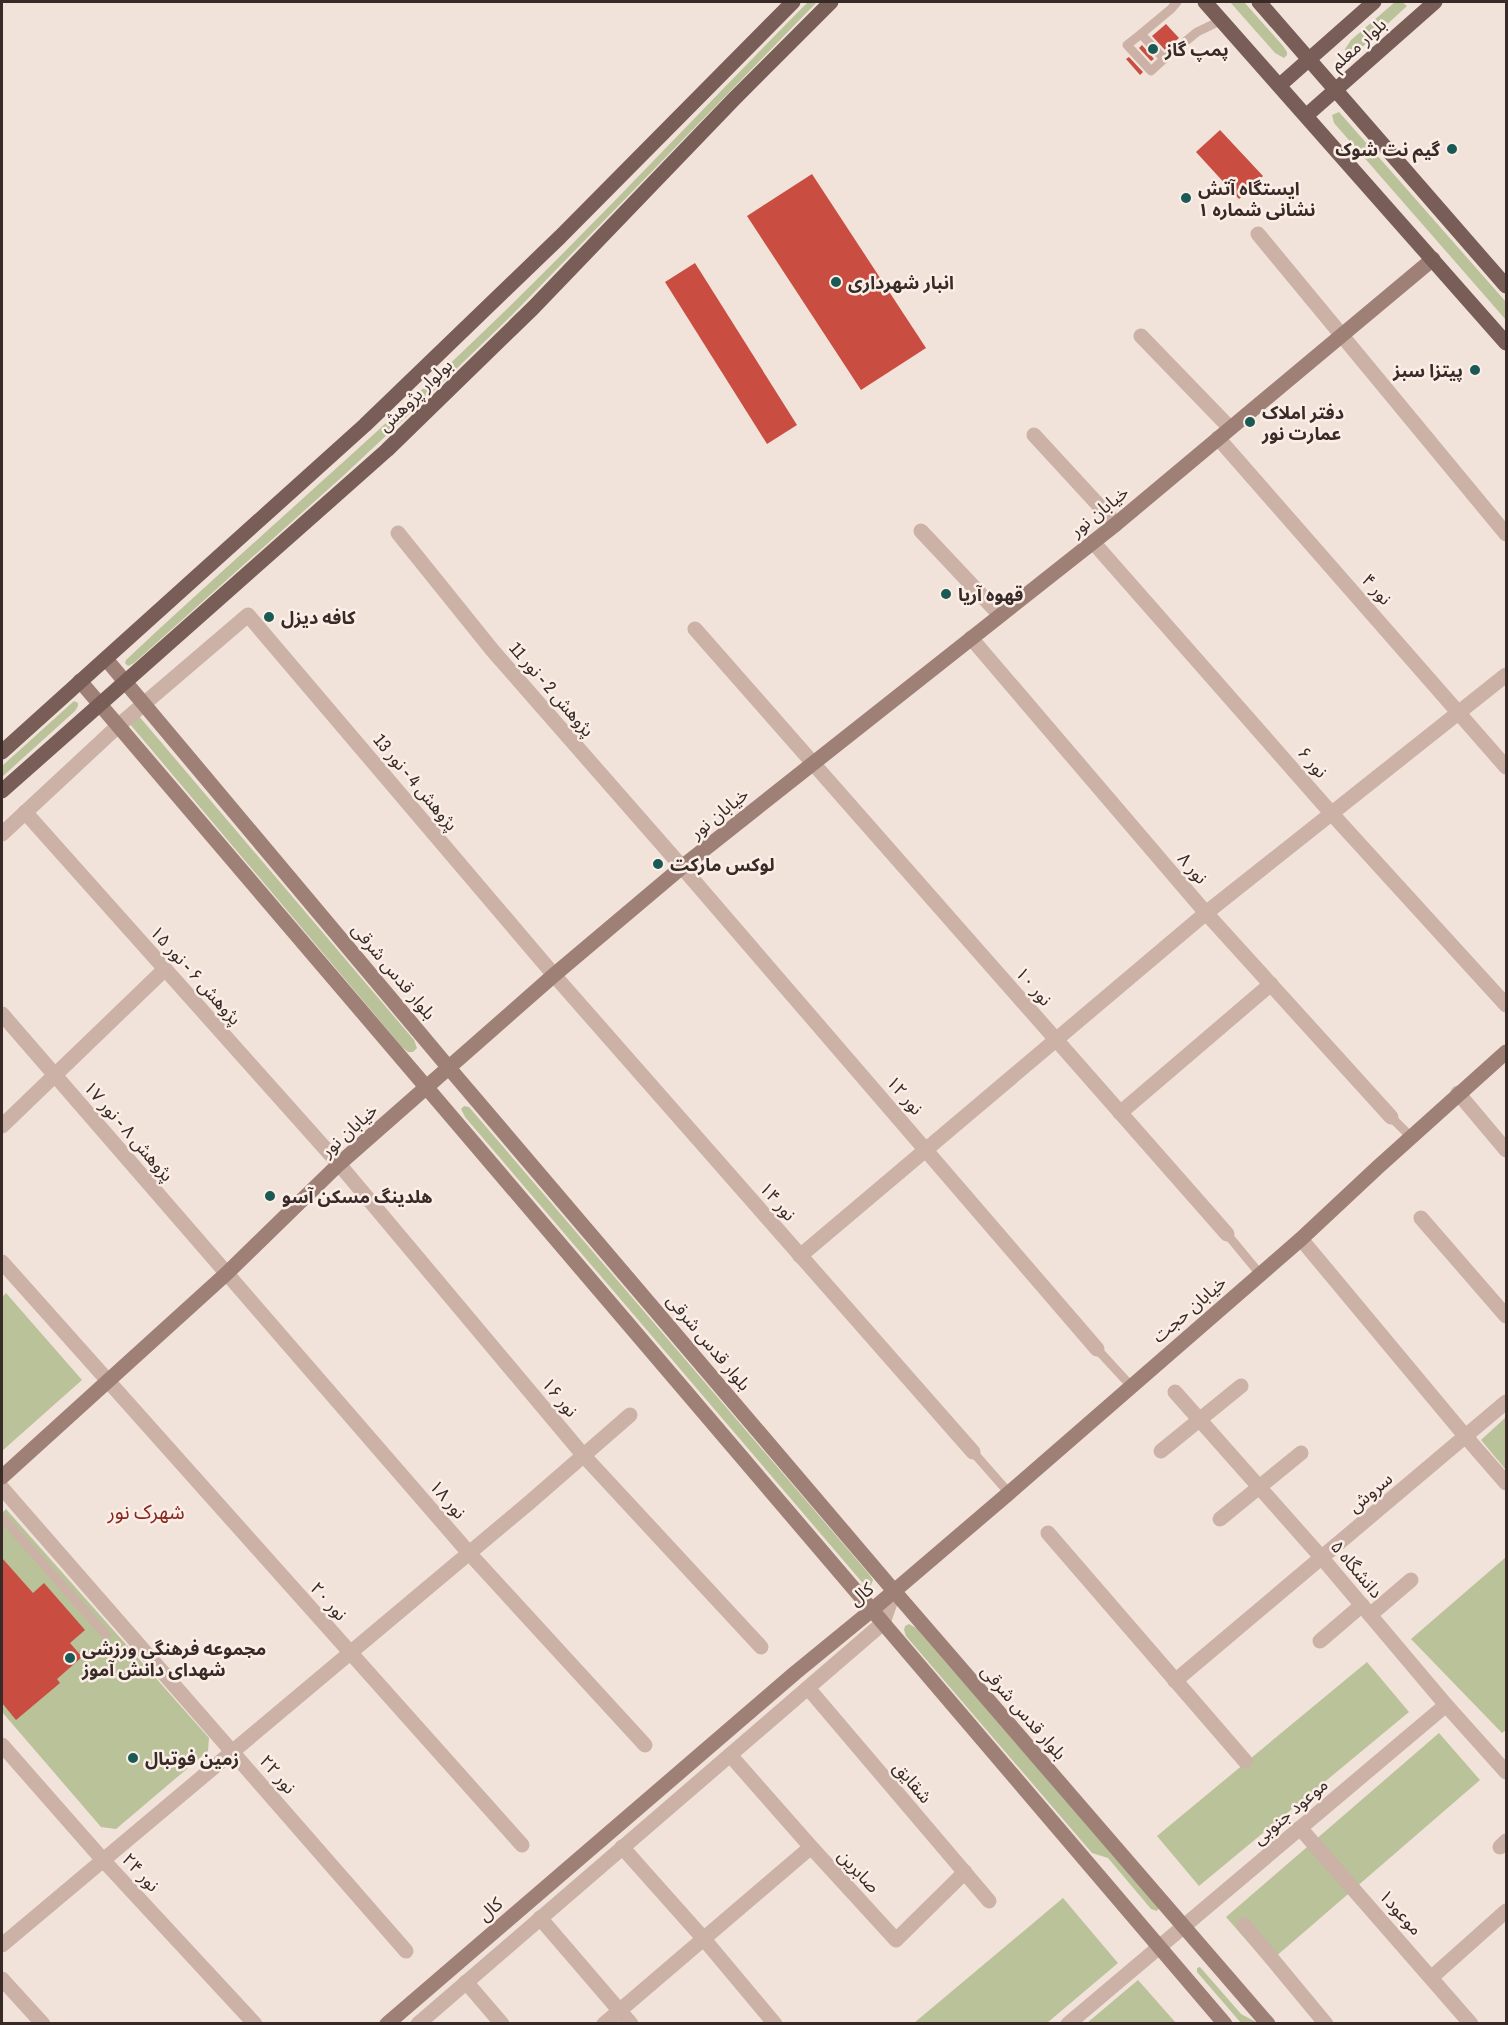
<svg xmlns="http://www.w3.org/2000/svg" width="1508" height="2025" viewBox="0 0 1508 2025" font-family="'Archivo Narrow','Noto Sans Arabic',sans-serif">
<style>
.green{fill:#bac29a}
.building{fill:#c94e41}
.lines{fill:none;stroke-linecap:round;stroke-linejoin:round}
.lane{stroke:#cbb1a6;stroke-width:9}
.street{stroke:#cbb1a6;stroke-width:15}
.secondary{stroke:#9f8077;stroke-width:15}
.primary{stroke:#795e58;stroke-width:15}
.poi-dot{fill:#1b5954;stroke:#faeee7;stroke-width:2}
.labels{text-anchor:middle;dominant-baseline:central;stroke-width:5;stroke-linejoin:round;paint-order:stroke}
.street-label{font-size:18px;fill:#372a27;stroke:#faeee7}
.poi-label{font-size:18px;font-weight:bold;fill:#372a27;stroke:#faeee7;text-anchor:start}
.neighbourhood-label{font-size:20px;fill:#88271e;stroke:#faeee7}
</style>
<rect width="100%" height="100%" fill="#f2e3da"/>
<g class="green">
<path d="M808,2H817L513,314L421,403L343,476L134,663L128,666L125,663L126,660C253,541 384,429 508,308C610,208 708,103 808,2Z"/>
<polygon points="1230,2 1244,2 1283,46 1287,52 1287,55 1284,58 1275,53"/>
<polygon points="1395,2 1402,2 1407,6 1359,50 1346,53 1345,49 1351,40"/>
<polygon points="1339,112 1506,302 1506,320 1334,123 1332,115"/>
<polygon points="74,701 78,703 78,706 75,711 2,777 2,766"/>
<polygon points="138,715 414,1040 417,1048 413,1052 408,1052 402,1047 129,723"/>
<polygon points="464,1106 469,1107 869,1574 873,1580 871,1585 866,1585 861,1581 465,1117 461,1109"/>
<polygon points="6,1293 82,1380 2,1451 2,1297"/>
<polygon points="1506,1417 1506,1470 1481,1440"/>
<polygon points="6,1509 209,1738 208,1751 116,1829 101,1827 2,1712 2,1513"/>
<polygon points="1506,1557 1506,1730 1502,1733 1411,1639"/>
<polygon points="909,1624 916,1628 1159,1908 1157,1911 1151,1909 1108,1858 1092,1853 906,1636 904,1630 905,1626"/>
<polygon points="1367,1662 1409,1712 1199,1886 1157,1836"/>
<polygon points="1439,1733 1480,1780 1267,1964 1226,1917"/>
<polygon points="1063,1898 1118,1963 1047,2023 914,2023"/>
<polygon points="1200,1967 1241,2014 1258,2023 1241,2023 1197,1972 1197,1968"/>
<polygon points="1138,1980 1176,2023 1087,2023"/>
</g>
<g class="building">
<polygon points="1166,24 1179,38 1165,50 1152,36"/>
<polygon points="1142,45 1154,59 1151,61 1139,48"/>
<polygon points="1129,57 1143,72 1140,75 1126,59"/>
<polygon points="1220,130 1263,176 1239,199 1196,152"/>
<polygon points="812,174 926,348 861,390 747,216"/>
<polygon points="695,263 797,425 767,444 665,282"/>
<polygon points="2,1558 33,1593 44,1583 85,1630 70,1643 82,1657 57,1679 60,1683 16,1720 2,1703"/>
</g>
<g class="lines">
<g class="lane">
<polyline points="1177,2 1171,9 1141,34 1164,59 1197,32 1222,20"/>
<polyline points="1141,34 1127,45 1151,71 1164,59"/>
<polyline points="1391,1117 1411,1137"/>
<polyline points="1227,1234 1260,1274"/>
<polyline points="1097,1349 1131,1386"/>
<polyline points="973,1452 1009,1493"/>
<polyline points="2,1517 106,1635"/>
</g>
<g class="street">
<polyline points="1258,234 1506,534"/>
<polyline points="1141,336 1230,428"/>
<polyline points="1034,435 1116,524"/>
<polyline points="1218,438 1506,767"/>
<polyline points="921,531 1000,615"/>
<polyline points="398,533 493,651 682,867 1097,1349"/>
<polyline points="1093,542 1332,814 1506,1005"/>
<polyline points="695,629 1227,1234"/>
<polyline points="971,638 1206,913 1391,1117"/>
<polyline points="25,812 339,1164 584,1456 761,1647"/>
<polyline points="2,834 118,726 248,615 554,975 973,1452"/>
<polyline points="2,1014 469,1553 645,1745"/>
<polyline points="1458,1093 1506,1150"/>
<polyline points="1120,1113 1271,984"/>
<polyline points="2,1126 165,969"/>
<polyline points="1421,1218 1506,1316"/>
<polyline points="1301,1239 1466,1437 1506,1483"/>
<polyline points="800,1256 1206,913 1506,675"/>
<polyline points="2,1262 522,1845"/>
<polyline points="1175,1392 1322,1558 1446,1705 1506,1772"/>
<polyline points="1161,1451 1241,1386"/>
<polyline points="2,1488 406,1951"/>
<polyline points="1220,1519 1301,1453"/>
<polyline points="1048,1533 1245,1761"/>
<polyline points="1370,1615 1411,1580"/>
<polyline points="1320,1641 1362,1605"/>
<polyline points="1175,1681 1506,1402"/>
<polyline points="808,1688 989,1901"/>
<polyline points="2,1745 103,1860 255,2024"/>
<polyline points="730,1755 811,1847 896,1940 965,1872"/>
<polyline points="1300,1828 1471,2024"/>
<polyline points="622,1847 703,1938 775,2024"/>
<polyline points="1500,1847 1506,1841"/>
<polyline points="540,1918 631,2024"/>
<polyline points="1244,1925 1326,2024"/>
<polyline points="2,1945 530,1502 630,1415"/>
<polyline points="1432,1977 1506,1911"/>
<polyline points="2,1979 43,2024"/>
<polyline points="466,1982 502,2024"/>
<polyline points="418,2024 883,1623 894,1591"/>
<polyline points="604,2024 811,1847"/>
<polyline points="1068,2024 1446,1705"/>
</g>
<g class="secondary">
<polyline points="106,659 449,1068 894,1591 1268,2024"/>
<polyline points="80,681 1225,2024"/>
<polyline points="2,1477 226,1274 339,1164 554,975 682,867 1116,524 1433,259"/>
<polyline points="387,2024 795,1673 872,1610 1009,1493 1301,1239 1378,1167 1506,1052"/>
</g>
<g class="primary">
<polyline points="1205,2 1506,343"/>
<polyline points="1259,2 1506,286"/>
<polyline points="1280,85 1374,2"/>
<polyline points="1307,115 1435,2"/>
<polyline points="2,752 365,425 560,237 793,2"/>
<polyline points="2,791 387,450 533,308 734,99 831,2"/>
</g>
</g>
<g class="poi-dot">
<circle cx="1153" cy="49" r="6"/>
<circle cx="1452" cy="149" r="6"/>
<circle cx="1186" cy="198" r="6"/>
<circle cx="836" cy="282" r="6"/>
<circle cx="1475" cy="370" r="6"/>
<circle cx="1250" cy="422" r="6"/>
<circle cx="946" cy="594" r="6"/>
<circle cx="269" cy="617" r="6"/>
<circle cx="658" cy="864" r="6"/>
<circle cx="270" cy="1196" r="6"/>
<circle cx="70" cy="1658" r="6"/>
<circle cx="133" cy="1758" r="6"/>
</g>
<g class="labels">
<g class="street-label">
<text transform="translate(1358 44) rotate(-42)">بلوار معلم</text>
<text transform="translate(415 395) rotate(-44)">بولوار پژوهش</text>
<text transform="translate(1099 511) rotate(-39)">خیابان نور</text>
<text transform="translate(1377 589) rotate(48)">نور ۴</text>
<text transform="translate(552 689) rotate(49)">پژوهش 2 - نور 11</text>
<text transform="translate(1313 762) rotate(49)">نور ۶</text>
<text transform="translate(416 782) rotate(50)">پژوهش 4 - نور 13</text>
<text transform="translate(719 813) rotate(-39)">خیابان نور</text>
<text transform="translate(1193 868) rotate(49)">نور ۸</text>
<text transform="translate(394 971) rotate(50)">بلوار قدس شرقی</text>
<text transform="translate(196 975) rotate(48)">پژوهش ۶ - نور ۱۵</text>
<text transform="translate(1034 986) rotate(49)">نور ۱۰</text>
<text transform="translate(905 1095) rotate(49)">نور ۱۲</text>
<text transform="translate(349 1130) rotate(-42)">خیابان نور</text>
<text transform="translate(129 1131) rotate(49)">پژوهش ۸ - نور ۱۷</text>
<text transform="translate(778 1201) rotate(49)">نور ۱۴</text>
<text transform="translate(1189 1309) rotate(-41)">خیابان حجت</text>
<text transform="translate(709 1342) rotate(50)">بلوار قدس شرقی</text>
<text transform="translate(560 1397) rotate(50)">نور ۱۶</text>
<text transform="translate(1370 1492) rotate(-40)">سروش</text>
<text transform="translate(448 1499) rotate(49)">نور ۱۸</text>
<text transform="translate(1357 1569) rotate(50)">دانشگاه ۵</text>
<text transform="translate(861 1594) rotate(-40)">کال</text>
<text transform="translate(329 1601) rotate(48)">نور ۲۰</text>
<text transform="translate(1024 1712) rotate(49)">بلوار قدس شرقی</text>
<text transform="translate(278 1774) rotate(49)">نور ۲۲</text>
<text transform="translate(913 1782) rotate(50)">شقایق</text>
<text transform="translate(1290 1811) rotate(-40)">موعود جنوبی</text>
<text transform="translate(859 1871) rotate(47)">صابرین</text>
<text transform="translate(141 1872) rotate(47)">نور ۲۴</text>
<text transform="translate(490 1909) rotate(-41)">کال</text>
<text transform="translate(1401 1912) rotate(48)">موعود۱</text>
</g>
<g class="poi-label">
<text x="1165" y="49">پمپ گاز</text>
<text x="1440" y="149" text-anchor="end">گیم نت شوک</text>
<text x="1198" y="188">ایستگاه آتش<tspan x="1198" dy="21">نشانی شماره ۱</tspan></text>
<text x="848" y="282">انبار شهرداری</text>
<text x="1463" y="370" text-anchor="end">پیتزا سبز</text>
<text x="1262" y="412">دفتر املاک<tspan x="1262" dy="21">عمارت نور</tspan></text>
<text x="958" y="594">قهوه آریا</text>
<text x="281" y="617">کافه دیزل</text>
<text x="670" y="864">لوکس مارکت</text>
<text x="282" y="1196">هلدینگ مسکن آسو</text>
<text x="82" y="1648">مجموعه فرهنگی ورزشی<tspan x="82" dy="21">شهدای دانش آموز</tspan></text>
<text x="145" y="1758">زمین فوتبال</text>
</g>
<g class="neighbourhood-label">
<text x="146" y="1511">شهرک نور</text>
</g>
</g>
<rect width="1508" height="2025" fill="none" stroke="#372a27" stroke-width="6"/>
</svg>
